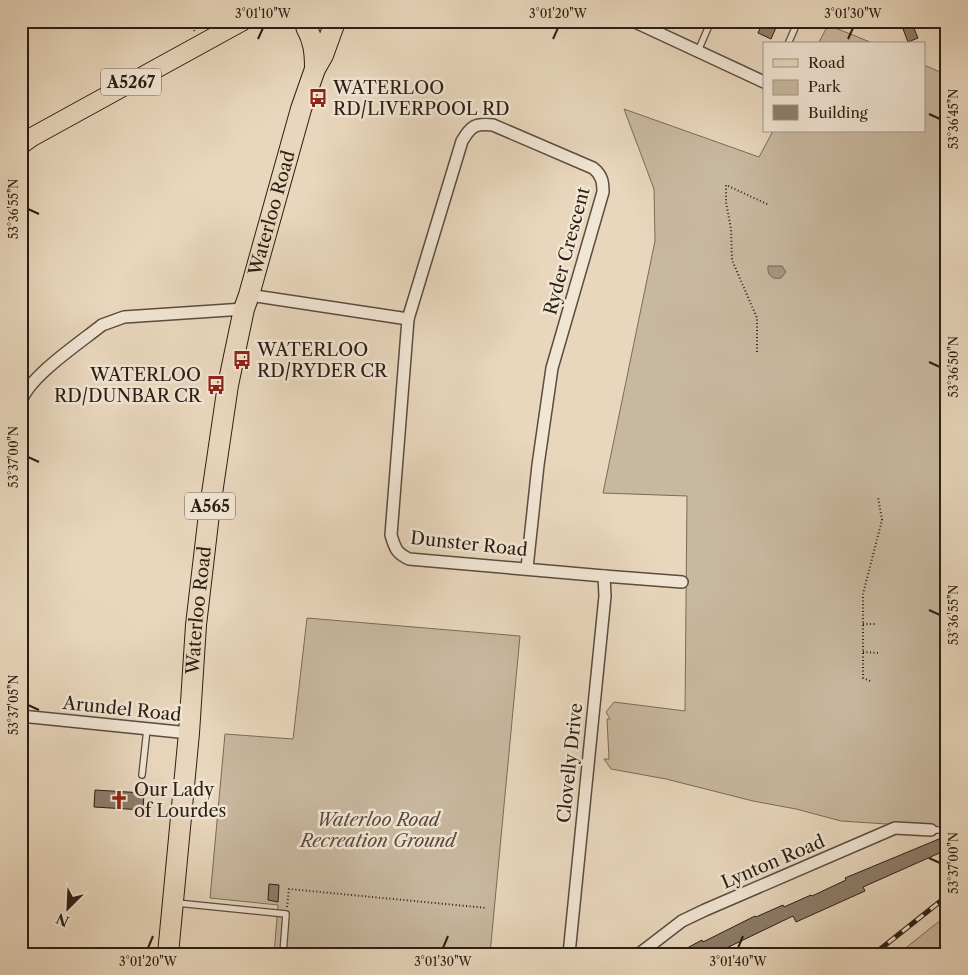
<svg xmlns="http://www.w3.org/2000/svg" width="968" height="975" viewBox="0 0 968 975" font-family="'Libre Caslon Text',serif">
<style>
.green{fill:#c9b8a0;stroke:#7a6b5a}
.water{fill:#a89884;stroke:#766757}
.building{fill:#8e7e6c;stroke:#2b1e14}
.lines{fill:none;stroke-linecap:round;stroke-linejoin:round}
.lane-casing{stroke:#5a4c3e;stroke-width:8}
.street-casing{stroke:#5a4c3e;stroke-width:14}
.primary-casing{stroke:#2b1e14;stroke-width:20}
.highway-casing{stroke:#2b1e14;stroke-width:22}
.path{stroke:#2b1e14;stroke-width:2;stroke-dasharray:1 2.5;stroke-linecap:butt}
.lane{stroke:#f1e5d4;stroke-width:5.5}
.street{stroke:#f1e5d4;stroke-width:11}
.primary{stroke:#e9d7bd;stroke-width:18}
.highway{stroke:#e9d7bd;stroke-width:20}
.rail-casing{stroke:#2b1e14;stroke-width:5}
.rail{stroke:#f1e5d4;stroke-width:3;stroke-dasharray:9;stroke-linecap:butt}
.ticks{fill:none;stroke:#2b1e14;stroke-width:2}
.labels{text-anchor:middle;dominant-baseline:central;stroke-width:5;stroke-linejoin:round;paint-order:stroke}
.shield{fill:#f1e5d4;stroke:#665a4e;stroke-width:1}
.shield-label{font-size:16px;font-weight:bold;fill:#2b1e14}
.poi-label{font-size:18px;fill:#2b1e14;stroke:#f1e5d4;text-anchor:start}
.street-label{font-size:18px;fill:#2b1e14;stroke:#f1e5d4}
.park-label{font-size:18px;font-style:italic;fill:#5a4c3e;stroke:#f1e5d4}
.neatline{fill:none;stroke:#2b1e14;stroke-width:2}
.ticks-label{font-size:12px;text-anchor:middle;fill:#2b1e14}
</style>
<rect width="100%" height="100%" fill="#e9d7bd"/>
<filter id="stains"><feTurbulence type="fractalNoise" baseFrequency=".004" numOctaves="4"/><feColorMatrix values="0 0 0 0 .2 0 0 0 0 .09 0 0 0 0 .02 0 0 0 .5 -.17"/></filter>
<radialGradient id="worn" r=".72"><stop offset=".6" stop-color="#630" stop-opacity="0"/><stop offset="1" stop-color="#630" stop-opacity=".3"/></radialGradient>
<g class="green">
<polygon points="828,25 875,44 818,44"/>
<polygon points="924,65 947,75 947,828 841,821 796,809 753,801 666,779 611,769 604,759 609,759 607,719 610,719 606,712 614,702 685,711 687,496 603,493 655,241 654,189 624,109 759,157 773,131 924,131"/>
<polygon points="307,618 520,636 490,954 274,954 278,905 210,898 225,734 293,739"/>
<polygon points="947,915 947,954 898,954"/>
</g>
<path class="water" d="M768,266H782L786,272L781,278C772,280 767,275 768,266Z"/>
<g class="building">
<polygon points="763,21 779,21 771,39 758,33"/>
<polygon points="900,21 911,21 918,38 908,42"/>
<polygon points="95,790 144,793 143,810 94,807"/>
<polygon points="939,839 944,851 863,887 865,891 796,922 793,916 714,954 676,954 702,940 703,942 755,916 756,917 783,905 784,907 811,895 812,896 846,880 845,878"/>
<polygon points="269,884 279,885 278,902 268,900"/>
</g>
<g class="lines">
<g class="lane-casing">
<g id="lane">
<polyline points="788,44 798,21"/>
<polyline points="698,51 711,21"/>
<polyline points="142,775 147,729"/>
<polyline points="931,830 947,830"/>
<polyline points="177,903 286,914 283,954"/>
</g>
</g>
<g class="street-casing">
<g id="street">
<polyline points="633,21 764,82"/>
<polyline points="249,295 408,319"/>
<path d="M21,402C28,377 81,342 102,325L124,317L244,309"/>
<path d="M527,568L538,465L552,368L603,192C603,182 602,175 593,168L493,125C475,123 471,126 462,141L408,319L391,535C395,548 396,553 409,559L604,576L682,582"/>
<polyline points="21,716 189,733"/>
<polyline points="569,954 605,596 604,576"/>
<polyline points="639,954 682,921 705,910 895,828 931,830"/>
</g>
</g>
<g class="primary-casing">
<polyline id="primary" points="21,145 32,137 243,21"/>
</g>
<g class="highway-casing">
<g id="highway">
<path d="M306,27C314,41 315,53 315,69"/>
<path id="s1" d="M168,954L189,733L196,625L209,514L228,385L244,309L249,295L301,109L315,69L323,55L335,22"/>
</g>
</g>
<g class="path">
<polyline points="189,21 195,32"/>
<polyline points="757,352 757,318 732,260 731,229 726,202 726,185 769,205"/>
<polyline points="863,624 877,624"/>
<polyline points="863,652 879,653"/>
<polyline points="870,681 863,678 863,594 882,520 878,497"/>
<polyline points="287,907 289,889 487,908"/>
</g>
<use href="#lane" class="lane"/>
<use href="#street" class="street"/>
<use href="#primary" class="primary"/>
<use href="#highway" class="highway"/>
<g class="rail-casing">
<polyline id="rail" points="874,954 947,896"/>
</g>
<use href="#rail" class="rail"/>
</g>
<path class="ticks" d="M258,39L263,28M553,39L558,28M848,39L853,28M929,114L940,119M28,209L39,214M929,362L940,367M28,457L39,462M929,610L940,615M28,705L39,710M929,858L940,863M148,948L153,936M443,948L448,936M738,948L743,936"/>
<defs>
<g id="bus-bare" transform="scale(1.5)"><path d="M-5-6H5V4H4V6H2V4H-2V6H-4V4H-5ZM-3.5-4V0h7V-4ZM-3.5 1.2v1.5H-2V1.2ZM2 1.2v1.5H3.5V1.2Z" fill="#8f2418" stroke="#f1e5d4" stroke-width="2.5" paint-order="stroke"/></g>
<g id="church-bare" transform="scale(1.5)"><path d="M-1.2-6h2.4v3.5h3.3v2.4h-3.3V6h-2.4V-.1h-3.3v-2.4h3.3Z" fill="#8f2418" stroke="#f1e5d4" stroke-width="2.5" paint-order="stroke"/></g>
</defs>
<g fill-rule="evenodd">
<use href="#bus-bare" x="318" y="98"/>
<use href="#bus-bare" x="242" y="360"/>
<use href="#bus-bare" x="216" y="385"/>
<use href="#church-bare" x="119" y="800"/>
</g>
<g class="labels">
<g class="shield">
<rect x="101" y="68.5" width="60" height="27" rx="4"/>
<rect x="185" y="492.5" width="50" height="27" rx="4"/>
</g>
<g class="shield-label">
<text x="131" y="82">A5267</text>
<text x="210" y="506">A565</text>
</g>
<g class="poi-label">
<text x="333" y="88">WATERLOO<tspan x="333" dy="21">RD/LIVERPOOL RD</tspan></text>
<text x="257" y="350">WATERLOO<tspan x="257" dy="21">RD/RYDER CR</tspan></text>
<text x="201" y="375" text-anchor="end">WATERLOO<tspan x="201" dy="21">RD/DUNBAR CR</tspan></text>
<text x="134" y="790">Our Lady<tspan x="134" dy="21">of Lourdes</tspan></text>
</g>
<g class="street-label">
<text stroke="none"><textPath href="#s1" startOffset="750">Waterloo Road</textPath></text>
<text transform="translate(567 251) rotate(-75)">Ryder Crescent</text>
<text transform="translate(469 544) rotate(6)">Dunster Road</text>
<text stroke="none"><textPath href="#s1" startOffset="345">Waterloo Road</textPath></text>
<text transform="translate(122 709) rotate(6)">Arundel Road</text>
<text transform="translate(570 763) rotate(-84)">Clovelly Drive</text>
<text transform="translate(773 862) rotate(-23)">Lynton Road</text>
</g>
<g class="park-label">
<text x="378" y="820">Waterloo Road<tspan x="378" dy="21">Recreation Ground</tspan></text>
</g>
</g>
<rect width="968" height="975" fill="none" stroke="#e9d7bd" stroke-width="55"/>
<rect x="763" y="42" width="162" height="90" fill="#f1e5d4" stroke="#a29587"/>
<rect x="773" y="59" width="25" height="8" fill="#e9d7bd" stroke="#a29587"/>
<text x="808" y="68" font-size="15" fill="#2b1e14">Road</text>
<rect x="773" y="80" width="25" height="15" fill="#c9b8a0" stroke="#a29587"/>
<text x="808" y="92" font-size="15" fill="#2b1e14">Park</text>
<rect x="773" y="105" width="25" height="15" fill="#8e7e6c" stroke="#a29587"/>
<text x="808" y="118" font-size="15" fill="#2b1e14">Building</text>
<g transform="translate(68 908) rotate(204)" stroke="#f1e5d4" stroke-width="4" paint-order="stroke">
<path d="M0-4L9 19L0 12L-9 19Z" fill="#2b1e14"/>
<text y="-8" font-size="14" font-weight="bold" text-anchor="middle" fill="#2b1e14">N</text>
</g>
<rect x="28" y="28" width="912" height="920" class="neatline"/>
<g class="ticks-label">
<text x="263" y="18">3°01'10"W</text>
<text x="558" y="18">3°01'20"W</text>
<text x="853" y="18">3°01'30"W</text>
<text transform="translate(954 119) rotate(-90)" y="4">53°36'45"N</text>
<text transform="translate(14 209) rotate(-90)" y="4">53°36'55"N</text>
<text transform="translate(954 367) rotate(-90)" y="4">53°36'50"N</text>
<text transform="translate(14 457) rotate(-90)" y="4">53°37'00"N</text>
<text transform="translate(954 615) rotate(-90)" y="4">53°36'55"N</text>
<text transform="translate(14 705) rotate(-90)" y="4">53°37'05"N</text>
<text transform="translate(954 863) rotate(-90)" y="4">53°37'00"N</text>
<text x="148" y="966">3°01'20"W</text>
<text x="443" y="966">3°01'30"W</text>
<text x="738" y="966">3°01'40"W</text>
</g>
<rect width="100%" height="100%" filter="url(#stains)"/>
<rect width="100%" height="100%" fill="url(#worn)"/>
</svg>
